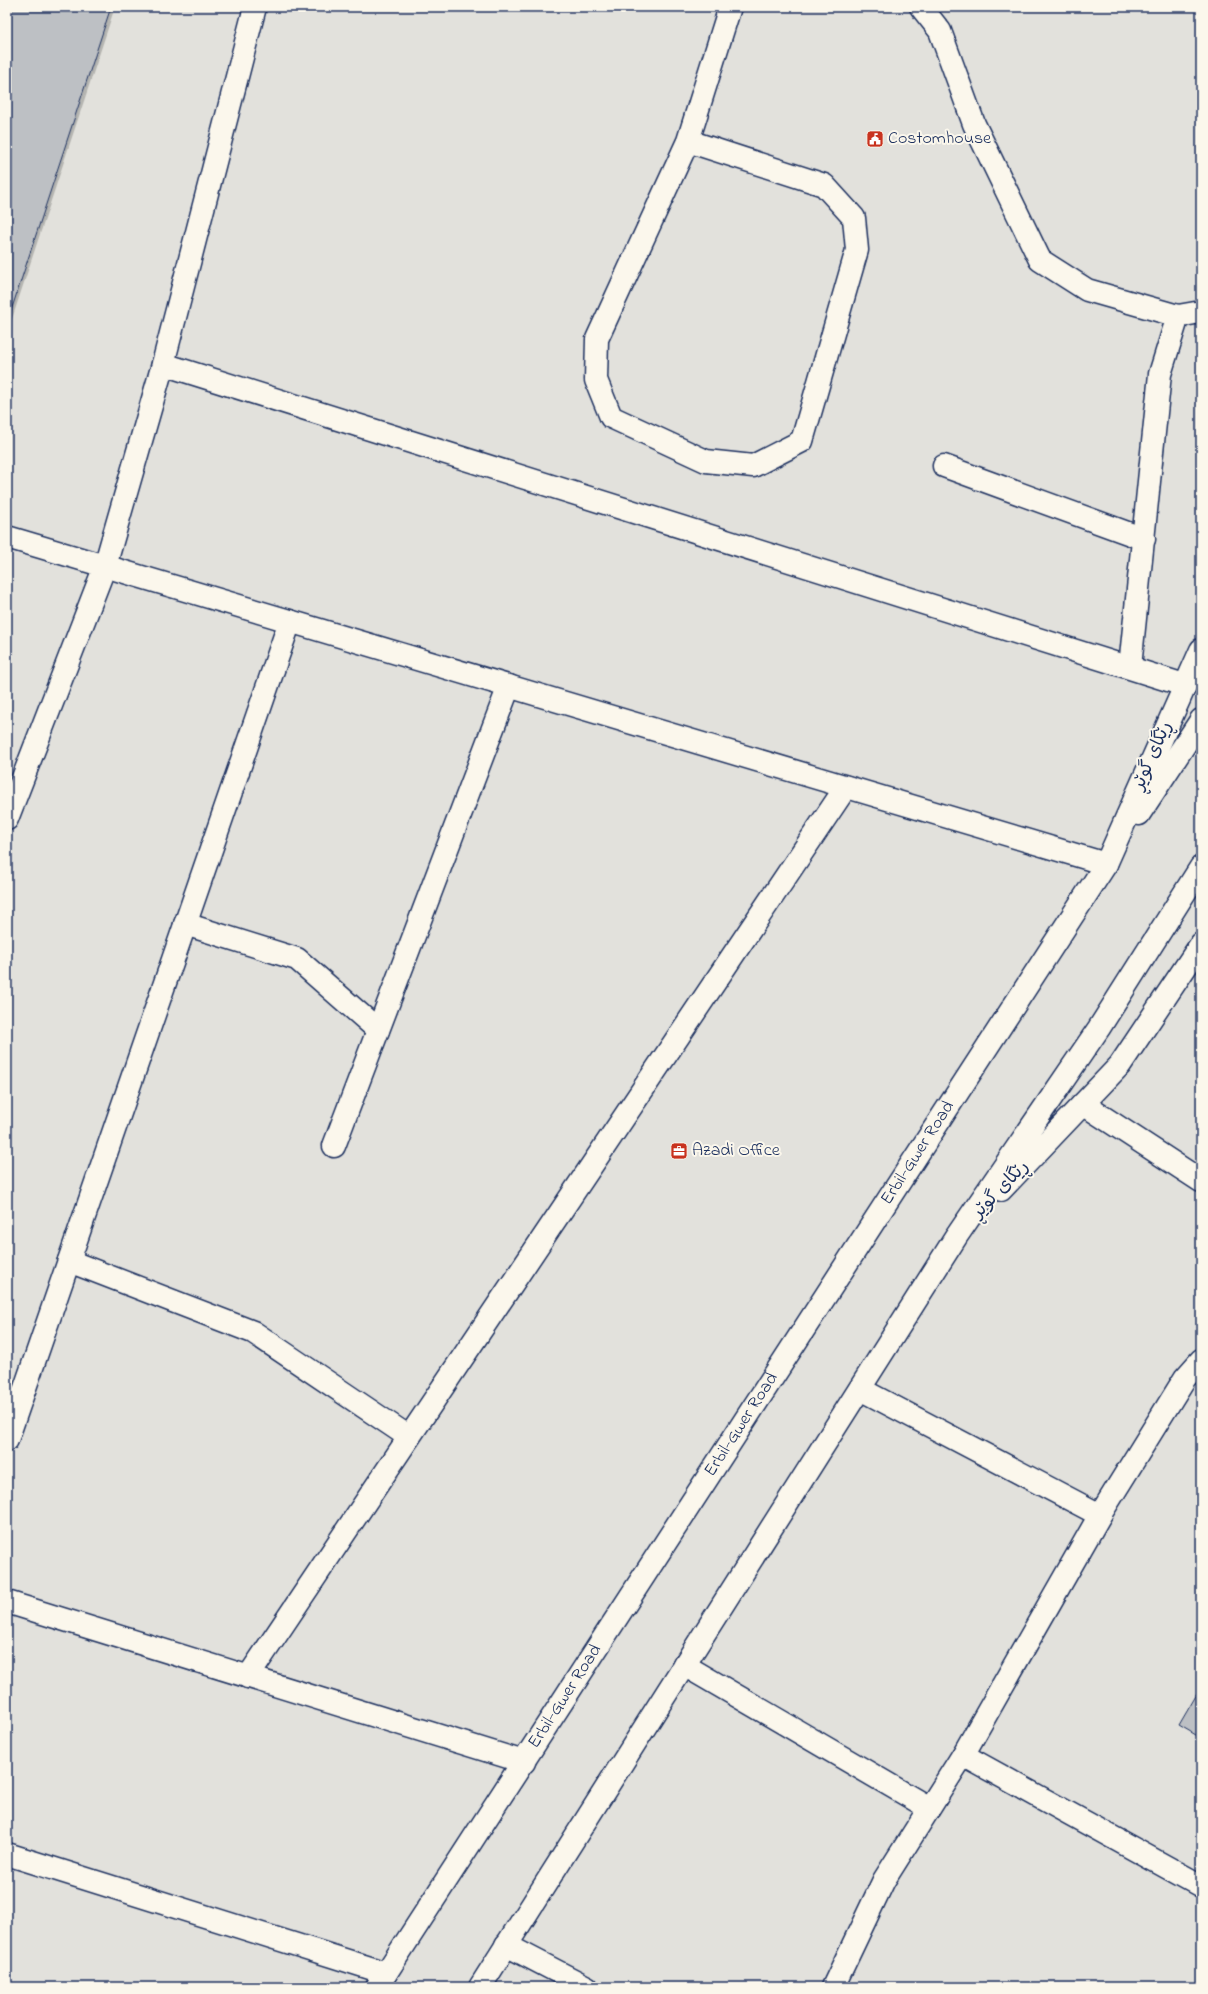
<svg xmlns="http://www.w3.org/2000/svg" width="1208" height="1994" viewBox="0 0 1208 1994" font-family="'Indie Flower','Playpen Sans Arabic',sans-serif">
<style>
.built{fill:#e2e1dc}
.shadow{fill:#0003}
.building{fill:#bdc0c4;stroke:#1b2f5e}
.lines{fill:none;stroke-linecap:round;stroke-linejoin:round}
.minor-casing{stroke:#1b2f5e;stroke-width:25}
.highway-casing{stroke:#1b2f5e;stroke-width:25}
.minor{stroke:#fbf7ec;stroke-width:22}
.highway{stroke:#fbf7ec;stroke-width:22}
.labels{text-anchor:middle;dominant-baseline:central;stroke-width:4;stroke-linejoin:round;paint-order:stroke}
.poi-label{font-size:18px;fill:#1b2f5e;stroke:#fbf7ec;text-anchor:start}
.street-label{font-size:18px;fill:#1b2f5e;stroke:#fbf7ec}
</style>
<rect width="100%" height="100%" fill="#f2efe6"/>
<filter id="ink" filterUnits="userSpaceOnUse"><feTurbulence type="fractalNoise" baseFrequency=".025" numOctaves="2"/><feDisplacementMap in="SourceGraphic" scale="8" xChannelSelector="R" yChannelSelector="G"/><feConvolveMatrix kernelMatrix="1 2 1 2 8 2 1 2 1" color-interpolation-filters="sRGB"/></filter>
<g filter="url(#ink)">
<rect class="built" x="7" y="7" width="1194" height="1980"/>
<g class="shadow">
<polygon points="7,7 115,7 7,334"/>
<polygon points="1201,1691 1201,1737 1180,1725"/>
</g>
<g class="building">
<polygon points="7,7 111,7 7,323"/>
<polygon points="1197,1694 1201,1696 1201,1738 1179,1725"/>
</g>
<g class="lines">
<g class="minor-casing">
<g id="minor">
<polyline points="921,7 940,31 974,124 1040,260 1087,290 1178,316 1201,312"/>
<polyline points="688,141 824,185 854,218 857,250 802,441 753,466 706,461 611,417 596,380 597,339 688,141 730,7"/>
<polyline points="163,364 1184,685"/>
<polyline points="944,466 1144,539"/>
<polyline points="7,537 1106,864"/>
<polyline points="1130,667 1160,374 1178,316"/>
<polyline points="7,819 105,566 163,364 255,7"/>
<polyline points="185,924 297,959 378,1030"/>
<polyline points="1083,1104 1201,1181"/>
<polyline points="334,1146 509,686"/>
<polyline points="69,1261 253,1332 409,1437"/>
<polyline points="860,1389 1100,1515"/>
<polyline points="7,1440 290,621"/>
<polyline points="7,1602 524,1762"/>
<polyline points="684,1665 929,1808"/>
<polyline points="248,1677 846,787"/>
<polyline points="963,1755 1201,1886"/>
<polyline points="7,1854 386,1973"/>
<polyline points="506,1945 587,1987"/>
<polyline points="833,1987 884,1880 963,1755 1100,1515 1185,1378 1201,1360"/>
</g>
</g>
<g class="highway-casing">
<g id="highway">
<polyline points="1139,814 1201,720"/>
<polyline points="1001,1190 1120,1065 1201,944"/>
<path id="s1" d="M377,1987L1106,864L1201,650"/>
<polyline points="480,1987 956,1237 1099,1028 1201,867"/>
</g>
</g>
<use href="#minor" class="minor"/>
<use href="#highway" class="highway"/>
</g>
</g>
<defs>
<g id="civic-square" transform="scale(0.9)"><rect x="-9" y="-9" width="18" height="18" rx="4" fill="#c8321e" stroke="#fbf7ec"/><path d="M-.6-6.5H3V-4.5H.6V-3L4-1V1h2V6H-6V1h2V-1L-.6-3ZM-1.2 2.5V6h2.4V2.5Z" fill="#fff"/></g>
<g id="office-square" transform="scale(0.9)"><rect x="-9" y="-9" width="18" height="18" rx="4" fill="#c8321e" stroke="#fbf7ec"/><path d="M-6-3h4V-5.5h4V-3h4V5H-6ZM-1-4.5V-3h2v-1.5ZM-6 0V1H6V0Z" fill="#fff"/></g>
</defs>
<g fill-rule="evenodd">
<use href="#civic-square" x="875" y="139"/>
<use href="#office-square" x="679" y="1151"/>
</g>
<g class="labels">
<g class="poi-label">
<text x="888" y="139">Costomhouse</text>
<text x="692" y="1151">Azadi Office</text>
</g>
<g class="street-label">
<text transform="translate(1153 756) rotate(-66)">ڕێگای گوێڕ</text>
<text stroke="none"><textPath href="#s1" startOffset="994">Erbil-Gwer Road</textPath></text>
<text transform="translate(1001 1190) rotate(-46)">ڕێگای گوێڕ</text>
<text stroke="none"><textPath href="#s1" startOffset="670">Erbil-Gwer Road</textPath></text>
<text stroke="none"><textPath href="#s1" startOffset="346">Erbil-Gwer Road</textPath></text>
</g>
</g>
<rect width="1208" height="1994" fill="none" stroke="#fbf7ec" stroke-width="24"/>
<rect x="12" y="12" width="1184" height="1970" fill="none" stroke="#1b2f5e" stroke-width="1.5" filter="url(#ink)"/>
</svg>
